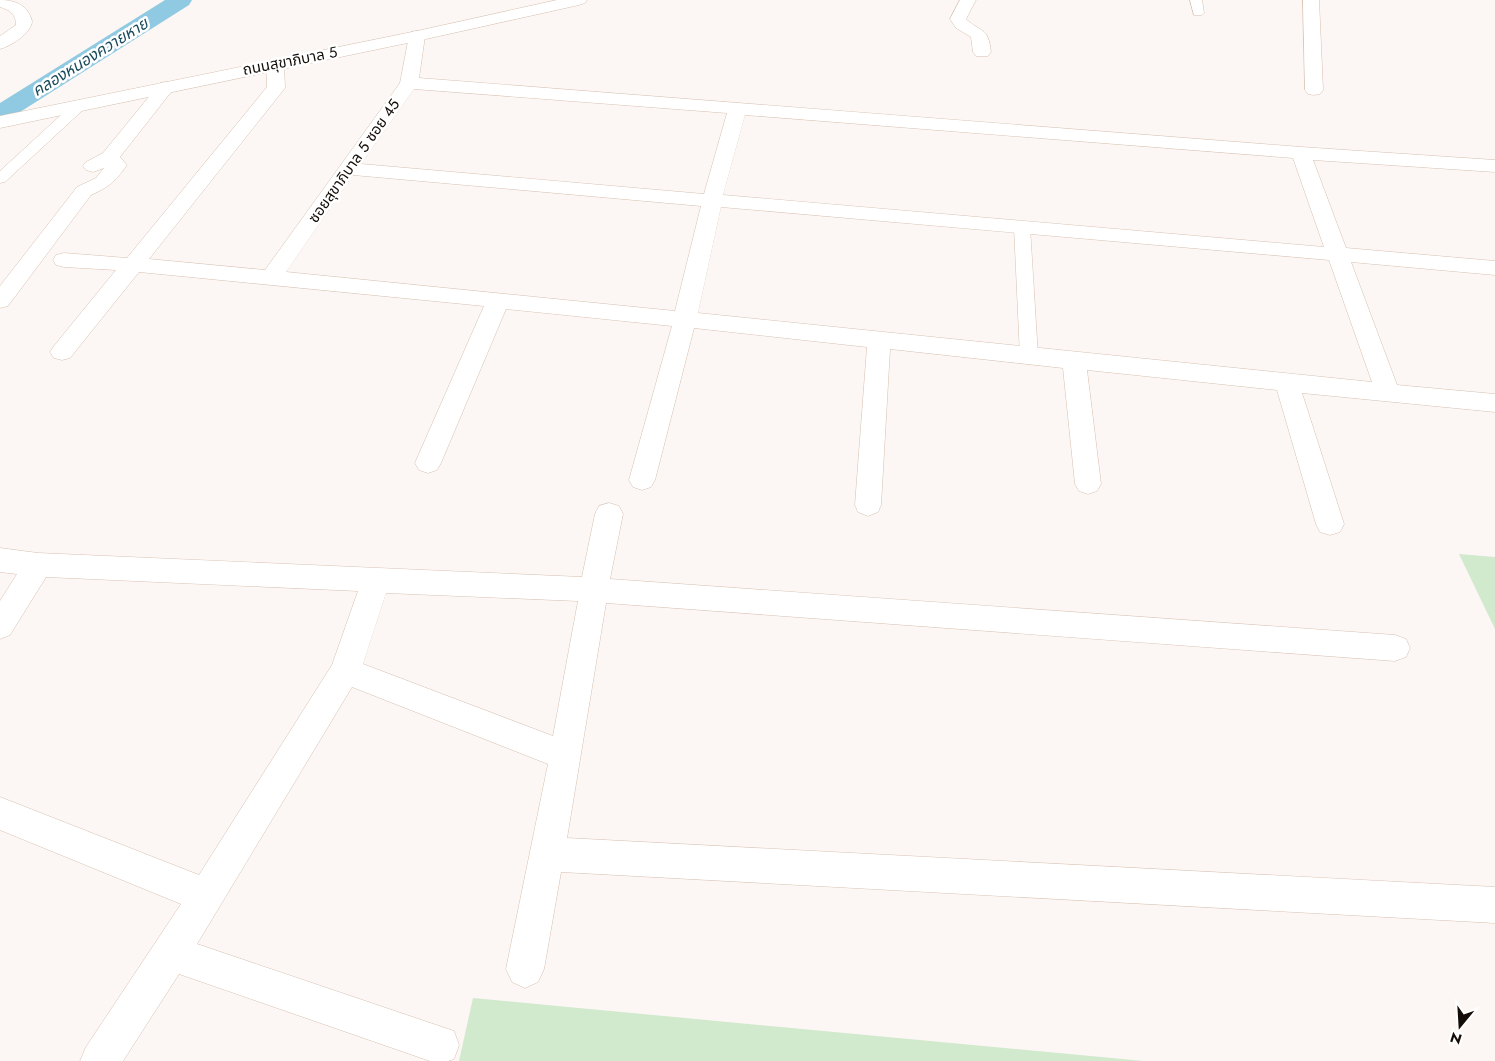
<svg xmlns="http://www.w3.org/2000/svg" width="1495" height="1061" viewBox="0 0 1495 1061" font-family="Jost,'Noto Sans Thai',sans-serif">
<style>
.green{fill:#d1e9cd}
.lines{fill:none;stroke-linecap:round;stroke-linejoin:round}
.canal{fill:#90cae2;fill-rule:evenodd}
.service-casing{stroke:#d7c0b0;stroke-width:1}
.minor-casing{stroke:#d7c0b0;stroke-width:1}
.secondary-casing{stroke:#d7c0b0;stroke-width:1}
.service{fill:#fff;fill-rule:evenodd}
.minor{fill:#fff;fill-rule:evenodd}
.secondary{fill:#fff;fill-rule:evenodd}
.labels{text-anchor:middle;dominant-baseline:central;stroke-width:5;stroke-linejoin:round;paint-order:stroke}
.far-street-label{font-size:15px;fill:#130c07;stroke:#fff}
.far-water-label{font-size:16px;font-style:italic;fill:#194a5b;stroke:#fff}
</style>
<rect width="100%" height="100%" fill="#fcf7f4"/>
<g class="green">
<polygon points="1459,554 1495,557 1495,629"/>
<polygon points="473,998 568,1007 1144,1061 459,1061"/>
</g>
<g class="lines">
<polygon class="canal" points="165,0 192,0 189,5 9,119 0,122 0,103"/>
<g class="service-casing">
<g id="service">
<polygon points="1190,0 1202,0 1204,13 1202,15 1194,15"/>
<polygon points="79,102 84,103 86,106 84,109 5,182 0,183 0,171 74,103"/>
<polygon points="1022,222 1027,224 1030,227 1038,356 1035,360 1029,362 1023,360 1020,356 1014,227 1017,224"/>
</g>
</g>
<g class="minor-casing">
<g id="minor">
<path d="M0,0C15,0 28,5 32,21C32,33 11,46 0,49V36L16,25C16,14 10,10 0,7Z"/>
<path d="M960,0H976L966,19C981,33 988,26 991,52L988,56H976L973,52L971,37L956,28L950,19Z"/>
<polygon points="1303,0 1319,0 1323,90 1320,94 1314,95 1308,94 1305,90"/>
<path d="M417,31L423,32L425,36L419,78L1301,147L1495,160V172L1313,160L1346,248L1495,261V275L1351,262L1397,385L1495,394V412L1302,393L1344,524L1340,532L1330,535L1320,532L1316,524L1277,390L1087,370L1101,484L1097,491L1088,494L1079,491L1075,484L1063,368L890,349L881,505L878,512L868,516L858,512L855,505L867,347L694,328L655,480L651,487L642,490L633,487L629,480L672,326L506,309L441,463L437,470L428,473L419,470L415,463L484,306L139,272L70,358L62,360L54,358L50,352L54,346L116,270L64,267L56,265L53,260L56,255L64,253L127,258L267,87L266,64L269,60L275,59L281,60L284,64L285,88L149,259L265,270L400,83L409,36L411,32ZM414,89L727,113L704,194L361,164ZM745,115L1293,158L1324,247L723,195ZM353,175L701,206L675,311L286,272ZM721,207L1329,260L1372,382L698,313Z"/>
<path d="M166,82L172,83L175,87L120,157L127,165C115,182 109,187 91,195L8,306L0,308V286L77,187L96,178L104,168L93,172L86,170L83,166L86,162L103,153L160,83Z"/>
<path d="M609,503L619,506L623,514L610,579L1395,635L1406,639L1410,648L1406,657L1395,661L606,603L567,838L1495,887V923L561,872L544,969L538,982L525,988L512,982L506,969L548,764L352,687L197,944L454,1031L459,1045L454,1059L448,1061H430L179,974L123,1061H80L86,1047L181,904L0,830V797L199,875L332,665L358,591L46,577L10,635L0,639V601L17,574L0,572V548L38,553L582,577L595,514L599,506ZM386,593L578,601L553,736L363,664Z"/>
</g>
</g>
<g class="secondary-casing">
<polygon id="secondary" points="557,0 587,0 585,3 579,5 417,41 0,128 0,116 417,31"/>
</g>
<use href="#service" class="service"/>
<use href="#minor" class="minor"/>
<use href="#secondary" class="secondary"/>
</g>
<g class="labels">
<g class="far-street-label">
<text transform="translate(290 61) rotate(-11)">ถนนสุขาภิบาล 5</text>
<text transform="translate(354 161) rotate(-55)">ซอยสุขาภิบาล 5 ซอย 45</text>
</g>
<g class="far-water-label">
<text transform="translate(90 57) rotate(-32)">คลองหนองควายหาย</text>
</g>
</g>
<g transform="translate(1460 1026) rotate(198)" stroke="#ffffff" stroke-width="4" paint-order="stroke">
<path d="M0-4L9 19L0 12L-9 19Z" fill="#130c07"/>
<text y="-8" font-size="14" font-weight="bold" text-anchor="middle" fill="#130c07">N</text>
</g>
</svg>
